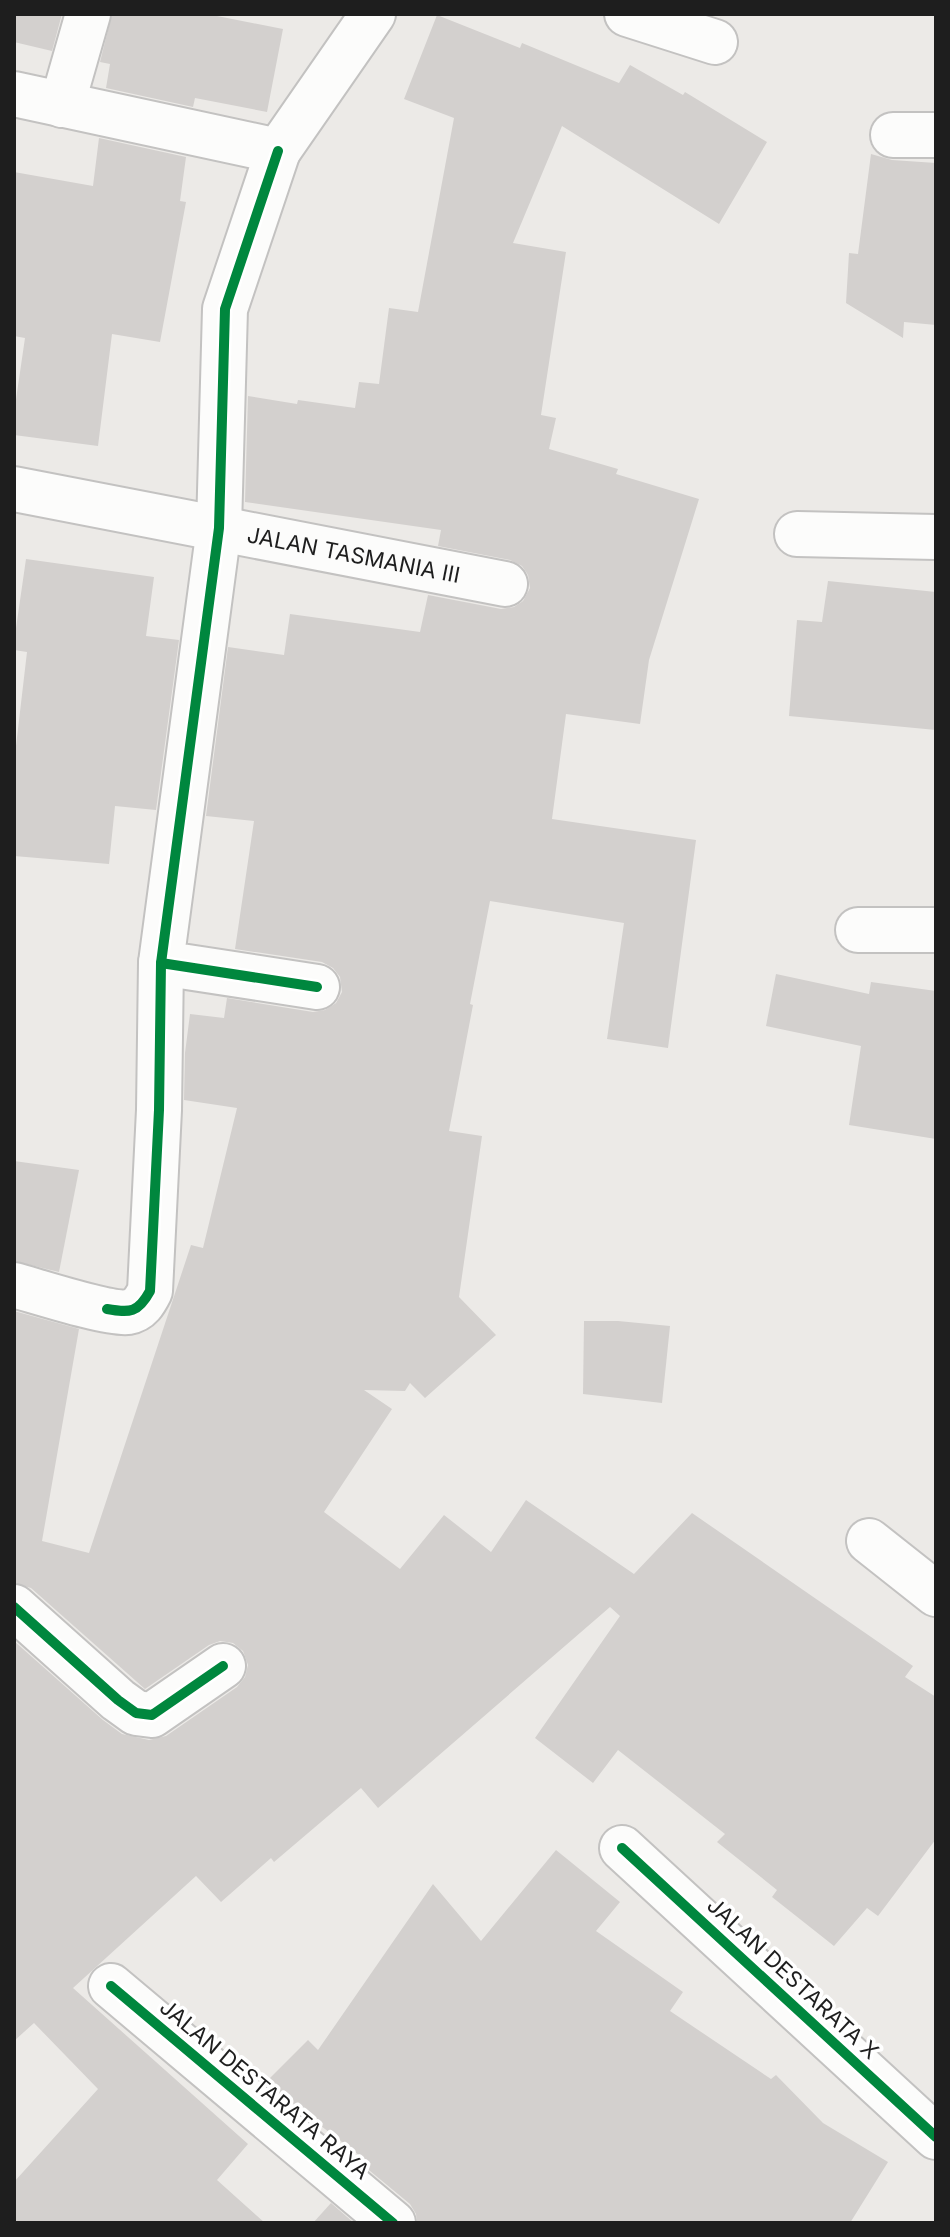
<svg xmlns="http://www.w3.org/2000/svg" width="950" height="2237" viewBox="0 0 950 2237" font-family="Inter,sans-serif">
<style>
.building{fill:#d3d0ce}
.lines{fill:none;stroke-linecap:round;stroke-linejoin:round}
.minor-casing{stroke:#c3c2c1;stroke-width:48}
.minor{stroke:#fcfcfb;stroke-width:44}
.cycleway-casing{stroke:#fff;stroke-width:15}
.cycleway{stroke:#00873e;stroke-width:10}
.labels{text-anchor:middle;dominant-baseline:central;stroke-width:7;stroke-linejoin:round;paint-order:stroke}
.street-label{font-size:22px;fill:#1e1e1e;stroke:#fff}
</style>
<rect width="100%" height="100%" fill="#eceae7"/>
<g class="building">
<polygon points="14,14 62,14 52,51 14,42"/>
<polygon points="112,14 207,14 283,29 267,112 195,98 193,107 106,88 110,64 100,62"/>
<polygon points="437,15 520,48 522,43 619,83 630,65 683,95 685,92 767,142 719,224 562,126 513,243 566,252 541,415 556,418 549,449 618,469 616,474 699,499 649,660 640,724 566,714 552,819 696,840 668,1048 607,1039 624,923 490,901 470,1004 473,1005 449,1131 482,1136 459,1297 496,1335 425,1398 410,1383 405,1391 364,1390 392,1409 324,1512 400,1569 444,1515 491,1552 526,1500 634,1574 692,1513 913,1666 905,1677 936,1697 936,1839 878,1916 867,1908 834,1946 772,1897 777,1890 717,1842 725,1834 618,1750 593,1783 535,1738 620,1616 610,1607 378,1808 361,1788 274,1862 271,1858 221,1902 196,1876 73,1988 248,2144 217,2180 265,2223 14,2223 14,2182 98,2089 34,2023 14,2041 14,1641 103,1720 122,1734 149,1740 166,1736 237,1687 245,1677 248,1665 243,1651 233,1643 220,1641 209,1645 145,1689 31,1588 14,1583 14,1311 79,1329 42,1541 89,1553 191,1245 203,1248 237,1108 184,1100 185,1053 190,1014 224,1018 227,998 313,1012 325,1010 336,1003 342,992 340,977 333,968 322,962 235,949 254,821 206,816 228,647 284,655 290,614 420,632 428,595 501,609 514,607 523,601 530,588 528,575 522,566 510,560 438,546 441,530 245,502 248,396 297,404 298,400 355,408 359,382 379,384 389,308 418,312 454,118 404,99"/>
<polygon points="99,138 186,157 180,201 186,202 160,342 112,334 98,446 14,435 14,413 25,338 14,336 14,172 93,186"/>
<polygon points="871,154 892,160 936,163 936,325 904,322 903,338 846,303 849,253 858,254"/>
<polygon points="26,559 154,577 146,636 179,640 156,810 115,806 109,864 14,856 14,763 27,652 14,650 14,642"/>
<polygon points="828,581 936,592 936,730 789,716 797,620 822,622"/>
<polygon points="776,974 869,994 871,982 936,991 936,1139 849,1125 861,1046 766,1026"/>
<polygon points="14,1161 79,1170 59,1272 14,1261"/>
<polygon points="584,1321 618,1321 670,1326 662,1403 583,1394"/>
<polygon points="556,1850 620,1902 596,1931 683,1992 670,2011 771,2079 776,2075 823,2123 888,2162 850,2223 417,2223 416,2214 410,2204 364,2166 368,2162 265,2083 308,2040 318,2050 433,1884 481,1941"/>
<polygon points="331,2203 354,2223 313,2223"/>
</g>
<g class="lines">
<g class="minor-casing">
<g id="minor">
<polyline points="627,14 715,42"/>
<polyline points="14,94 278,151 373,14"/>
<polyline points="62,105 88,14"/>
<polyline points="893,135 936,135"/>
<polyline points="278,151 225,309 219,528 161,963 317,987"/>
<path id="s1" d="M14,489L505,584"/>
<polyline points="797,534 936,537"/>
<polyline points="858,930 936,930"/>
<path d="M14,1285C36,1291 110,1315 128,1312C140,1310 145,1301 150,1291L159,1110L161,963"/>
<polyline points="869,1541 936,1594"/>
<polyline points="14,1607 118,1700 136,1713 152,1715 223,1666"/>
<polyline points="622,1848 936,2137"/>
<polyline points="111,1986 393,2223"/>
</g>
</g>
<use href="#minor" class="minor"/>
<g class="cycleway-casing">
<g id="cycleway">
<polyline points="278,151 225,309 219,528 161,963 317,987"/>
<path d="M107,1309C130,1313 138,1313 150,1291L159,1110L161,963"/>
<polyline points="14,1607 118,1700 136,1713 152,1715 223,1666"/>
<polyline points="622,1848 936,2137"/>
<polyline points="111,1986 393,2223"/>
</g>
</g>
<use href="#cycleway" class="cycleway"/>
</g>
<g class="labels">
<g class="street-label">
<text stroke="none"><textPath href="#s1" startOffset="346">JALAN TASMANIA III</textPath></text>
<text transform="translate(793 1978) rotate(43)">JALAN DESTARATA X</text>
<text transform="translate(265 2089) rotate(40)">JALAN DESTARATA RAYA</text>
</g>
</g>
<rect width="950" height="2237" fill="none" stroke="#1e1e1e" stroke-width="32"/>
</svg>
